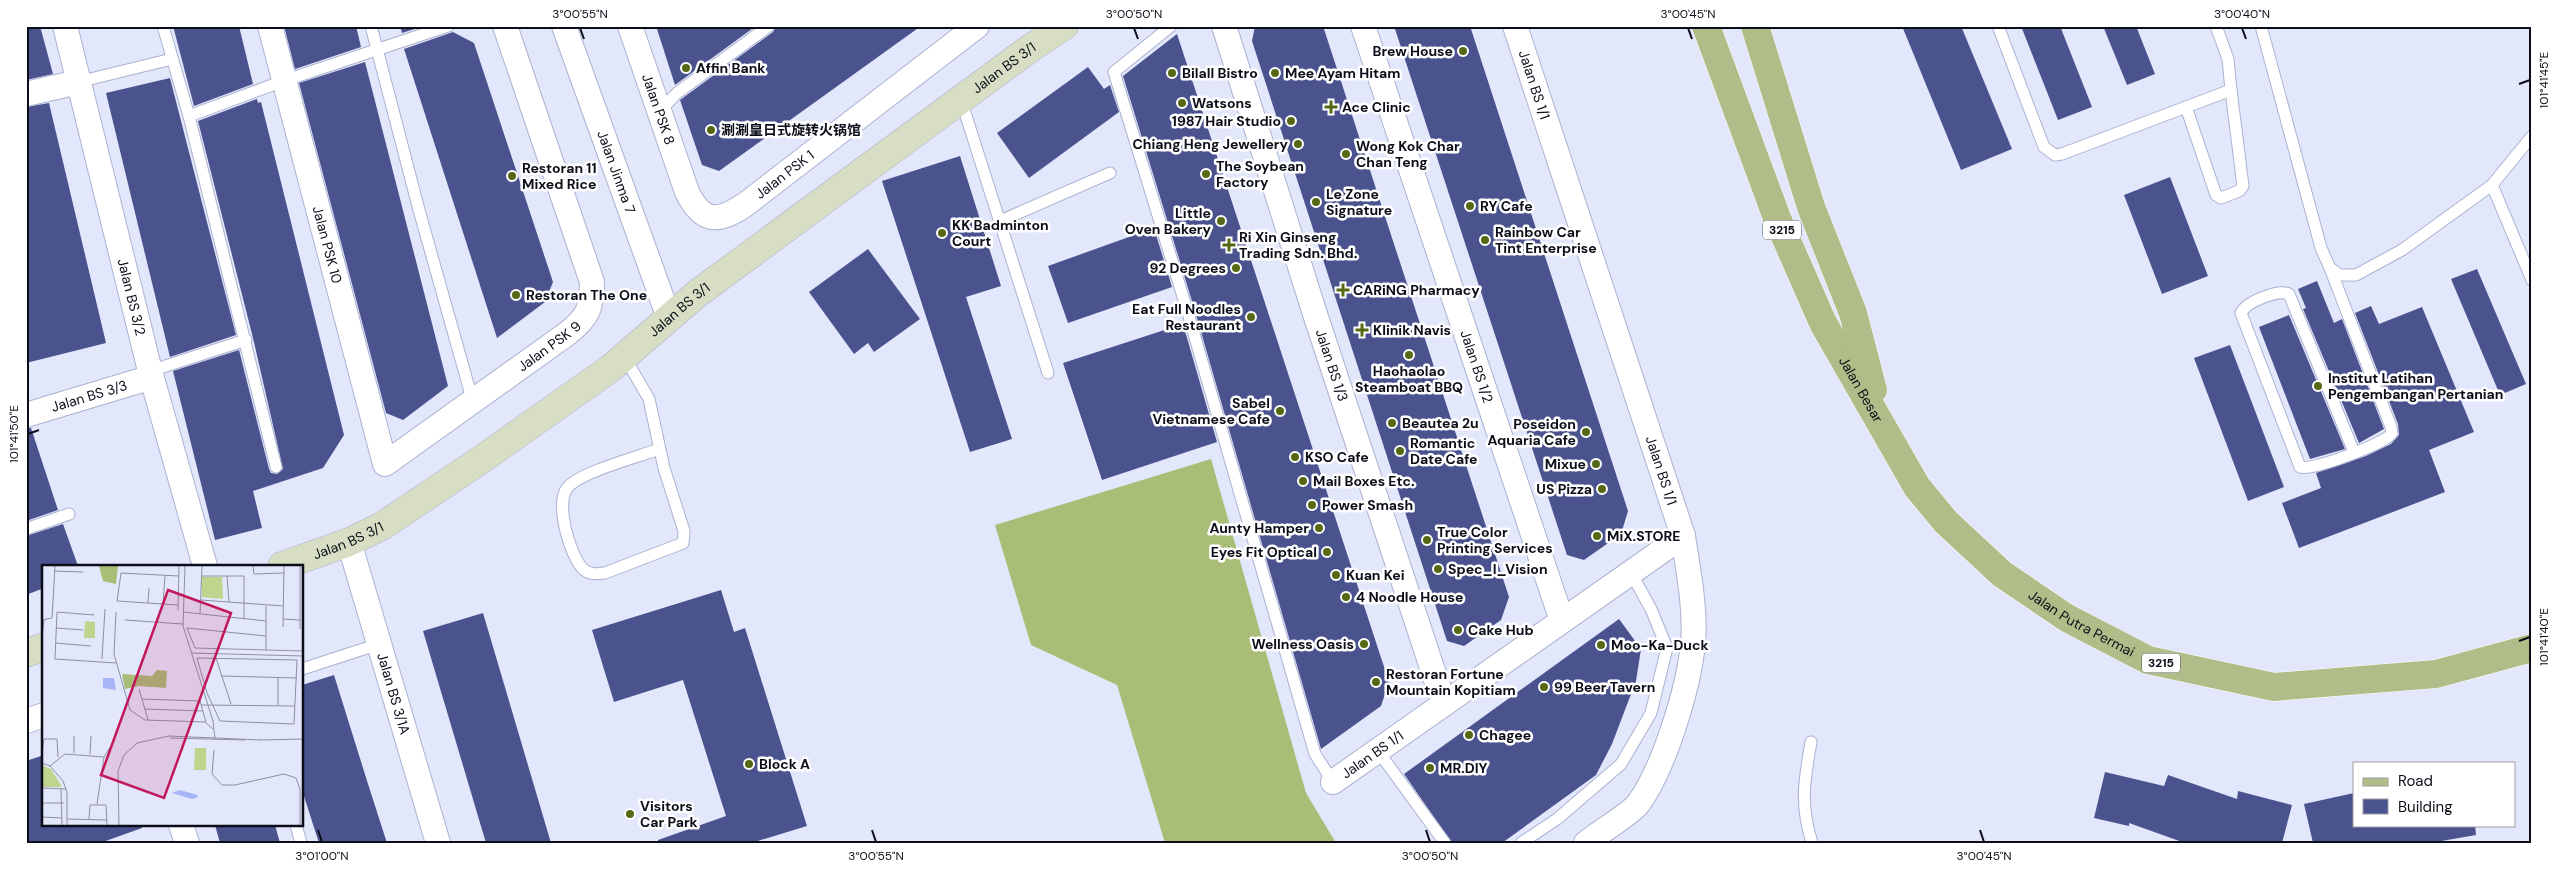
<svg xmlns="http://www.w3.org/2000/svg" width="2558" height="869" viewBox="0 0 2558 869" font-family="'DM Sans','Noto Sans SC',sans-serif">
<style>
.forest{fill:#a9bd76}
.building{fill:#4b538f}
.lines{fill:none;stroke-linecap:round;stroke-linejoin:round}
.lane-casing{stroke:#abb2d1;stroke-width:13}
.street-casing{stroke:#abb2d1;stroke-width:26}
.secondary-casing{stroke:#abb2d1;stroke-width:29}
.primary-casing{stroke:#fff;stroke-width:29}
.lane{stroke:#fff;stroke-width:11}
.street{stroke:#fff;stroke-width:24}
.secondary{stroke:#d7dec3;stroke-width:28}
.primary{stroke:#b0bd88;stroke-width:28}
.ticks{fill:none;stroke:#0b0d18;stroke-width:2}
.poi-dot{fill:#556813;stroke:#fff;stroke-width:2}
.labels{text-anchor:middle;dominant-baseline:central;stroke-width:5;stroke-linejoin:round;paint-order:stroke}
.shield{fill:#fff;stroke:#54565d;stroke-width:1}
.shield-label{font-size:12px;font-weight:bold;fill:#0b0d18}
.poi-label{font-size:14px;font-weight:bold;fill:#0b0d18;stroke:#fff;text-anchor:start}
.street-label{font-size:14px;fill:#0b0d18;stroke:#fff}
.inset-road{fill:none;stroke:#8d90a0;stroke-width:1}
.view{fill:#c2185b;fill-opacity:0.15;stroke:#c2185b;stroke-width:2.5}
.inset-edge{fill:none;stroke:#0b0d18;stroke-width:2.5}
.neatline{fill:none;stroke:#0b0d18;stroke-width:2}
.ticks-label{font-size:12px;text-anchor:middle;fill:#0b0d18}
</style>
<rect width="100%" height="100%" fill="#e3e7fb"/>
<polygon class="forest" points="1211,459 1306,793 1336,843 1165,843 1117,685 1031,645 995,525"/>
<g class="building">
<polygon points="26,26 40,26 53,74 26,80"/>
<polygon points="173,26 239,26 253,84 194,106"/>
<polygon points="284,26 356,26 361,47 295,69"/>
<polygon points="400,26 424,26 402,33"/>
<polygon points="656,26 756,26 675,85"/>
<polygon points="776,26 921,26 719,171 702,165 680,100 773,32"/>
<polygon points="1255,26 1323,26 1509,597 1501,620 1464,646 1447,641 1252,41"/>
<polygon points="1394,26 1470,26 1628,511 1621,534 1584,560 1567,555"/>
<polygon points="1902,26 1961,26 2012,149 1961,170"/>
<polygon points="2021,26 2060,26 2092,107 2058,120"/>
<polygon points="2103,26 2136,26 2155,74 2127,85"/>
<polygon points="453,32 474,43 553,282 545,302 497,338 404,49"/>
<polygon points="1177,34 1389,682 1381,706 1321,749 1195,311 1123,76"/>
<polygon points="365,62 448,386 403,420 386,413 299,83"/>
<polygon points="1088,67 1104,89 1110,85 1119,112 1029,178 997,133"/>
<polygon points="170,78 236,335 170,357 106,93"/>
<polygon points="257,99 258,103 261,102 344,435 323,468 253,491 262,528 215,540 173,371 239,350 269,469 271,473 277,474 283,469 253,338 198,121"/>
<polygon points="49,103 106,343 26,363 26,107"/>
<polygon points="960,156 1001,286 966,297 1012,439 970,452 882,181"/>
<polygon points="2170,177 2208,276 2162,294 2124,195"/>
<polygon points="1154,228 1172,287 1068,323 1048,266"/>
<polygon points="868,249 920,319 874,352 868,343 854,354 809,292"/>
<polygon points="2477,269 2526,384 2500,395 2451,279"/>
<polygon points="2317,281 2334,323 2342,319 2384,429 2359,443 2303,309 2306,308 2298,289"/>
<polygon points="2371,306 2379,324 2422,307 2474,432 2429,450 2445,492 2299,548 2282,503 2321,488 2316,473 2366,456 2391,444 2399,435 2398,424 2355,313"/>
<polygon points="2289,315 2345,449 2310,459 2259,327"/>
<polygon points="1183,324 1217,442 1102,480 1063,363"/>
<polygon points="2230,345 2284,487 2248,501 2194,358"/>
<polygon points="26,428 31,428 58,510 26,521"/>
<polygon points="63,524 78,566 44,566 44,588 26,595 26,536"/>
<polygon points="721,590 734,632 745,628 807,826 751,843 658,843 658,840 726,816 683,680 614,702 592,630"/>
<polygon points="483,613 551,843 486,843 423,631"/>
<polygon points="1619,619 1641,649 1636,681 1612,744 1596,775 1502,843 1452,843 1404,774"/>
<polygon points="334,675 368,784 387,843 319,843 302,790 302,685"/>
<polygon points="44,755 44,825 141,825 142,828 100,843 28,843 26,835 26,761"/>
<polygon points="2105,772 2164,786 2168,775 2237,799 2238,791 2292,805 2282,843 2185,843 2129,823 2129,826 2094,818"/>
<polygon points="2354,793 2354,825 2475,825 2476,835 2430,843 2313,843 2304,804"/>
<polygon points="215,825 275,825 280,843 220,843"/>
</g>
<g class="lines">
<g class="lane-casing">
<g id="lane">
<polyline points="163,26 189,116 276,467"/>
<polyline points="371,26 419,210 473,402"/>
<polyline points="1171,26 1114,72 1188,313 1315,754 1333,782"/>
<polyline points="1998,26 2044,147 2055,155 2062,154 2231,90 2228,59 2216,26"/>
<polyline points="2261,26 2321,248 2330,268 2340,275 2356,275 2402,250 2492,185 2532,136"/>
<polyline points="78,82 172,59"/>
<polyline points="961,100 1048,373"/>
<polyline points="2186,107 2216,195 2221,198 2239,191 2243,186 2231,90"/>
<polyline points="659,112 677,93 769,26"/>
<polyline points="189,116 283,81 448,26"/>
<polyline points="2492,185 2532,280"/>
<polyline points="1000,221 1110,173"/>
<path d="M2330,268L2391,427L2392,433C2387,443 2310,472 2300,467L2241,313C2246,302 2278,289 2289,294L2354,452"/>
<path d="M624,356L649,399L664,468L684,531L683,543L605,573C597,574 590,575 583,569C570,556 554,502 568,487C581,472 638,457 659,449"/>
<polyline points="150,371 246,340"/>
<polyline points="26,529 69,514"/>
<polyline points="302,669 379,644"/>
<path d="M1811,742C1804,781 1800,804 1812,843"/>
<polyline points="1378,751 1445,843"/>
<polyline points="296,825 301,843"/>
<polyline points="1521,843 1557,819 1621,764 1651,713 1667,648 1651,609 1631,573"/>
</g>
</g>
<g class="street-casing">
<g id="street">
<path id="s1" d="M65,26L150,371L205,566"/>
<path id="s2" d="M270,26L385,464L568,333C588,317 592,308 592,282L505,26"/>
<path id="s3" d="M564,26L669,318"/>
<path id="s4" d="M630,26L687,192C703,224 718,223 746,204L977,26"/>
<path id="s5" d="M1224,26L1315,314L1444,704"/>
<path id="s6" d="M1363,26L1562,621"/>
<path id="s7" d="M1515,26L1683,536C1688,569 1696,609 1693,643C1689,687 1664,769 1638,804C1629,815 1598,833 1586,843"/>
<polyline points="26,94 78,82"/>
<path id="s8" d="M26,415L152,377"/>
<path id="s9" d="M349,542L438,843"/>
<polyline points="26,721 44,715"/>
<path id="s10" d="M1333,782L1683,536"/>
<polyline points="181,825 187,843"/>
</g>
</g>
<g class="secondary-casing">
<g id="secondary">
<path id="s11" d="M282,566L349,542L382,526L485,457L611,368L698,293L1032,47L1064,26"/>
<polyline points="26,653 44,647"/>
</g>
</g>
<g class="primary-casing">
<g id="primary">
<path id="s12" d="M1706,26L1777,218L1823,323L1917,487L1946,522L2002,574L2067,618L2148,660L2274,687L2436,674L2532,648"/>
<polyline points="1755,26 1811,207 1853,313 1873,390"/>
</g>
</g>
<use href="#lane" class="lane"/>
<use href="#street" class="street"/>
<use href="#secondary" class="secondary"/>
<use href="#primary" class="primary"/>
</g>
<path class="ticks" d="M580,28L584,39M1134,28L1138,39M1688,28L1692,39M2242,28L2246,39M2519,84L2530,80M28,434L39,430M2519,641L2530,637M318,830L322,842M872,830L876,842M1426,830L1430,842M1980,830L1984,842"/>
<g class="poi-dot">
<circle cx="1463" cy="51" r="5"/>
<circle cx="686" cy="68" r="5"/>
<circle cx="1172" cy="73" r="5"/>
<circle cx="1275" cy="73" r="5"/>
<circle cx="1182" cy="103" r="5"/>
<path d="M1328.5 99.5h5v5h5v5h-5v5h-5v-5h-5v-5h5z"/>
<circle cx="1291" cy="121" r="5"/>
<circle cx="711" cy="130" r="5"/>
<circle cx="1298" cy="144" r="5"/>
<circle cx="1346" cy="154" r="5"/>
<circle cx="1206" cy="174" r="5"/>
<circle cx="512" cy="176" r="5"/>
<circle cx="1316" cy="202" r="5"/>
<circle cx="1470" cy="206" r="5"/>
<circle cx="1221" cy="221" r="5"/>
<circle cx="942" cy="233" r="5"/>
<circle cx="1485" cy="240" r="5"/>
<path d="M1226.5 237.5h5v5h5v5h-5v5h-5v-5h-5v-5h5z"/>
<circle cx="1236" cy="268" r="5"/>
<path d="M1340.5 282.5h5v5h5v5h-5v5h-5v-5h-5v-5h5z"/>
<circle cx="516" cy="295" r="5"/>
<circle cx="1251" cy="317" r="5"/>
<path d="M1359.5 322.5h5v5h5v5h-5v5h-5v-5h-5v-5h5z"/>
<circle cx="1409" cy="355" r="5"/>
<circle cx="2318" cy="386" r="5"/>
<circle cx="1280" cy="411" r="5"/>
<circle cx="1392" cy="423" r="5"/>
<circle cx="1586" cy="432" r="5"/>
<circle cx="1400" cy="451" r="5"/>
<circle cx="1295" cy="457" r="5"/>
<circle cx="1596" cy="464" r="5"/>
<circle cx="1303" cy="481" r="5"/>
<circle cx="1602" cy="489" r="5"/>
<circle cx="1312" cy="505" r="5"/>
<circle cx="1319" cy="528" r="5"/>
<circle cx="1597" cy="536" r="5"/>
<circle cx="1427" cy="540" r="5"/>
<circle cx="1327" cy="552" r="5"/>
<circle cx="1438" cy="569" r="5"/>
<circle cx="1336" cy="575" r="5"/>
<circle cx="1346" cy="597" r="5"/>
<circle cx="1458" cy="630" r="5"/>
<circle cx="1364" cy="644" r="5"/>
<circle cx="1601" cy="645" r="5"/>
<circle cx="1376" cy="682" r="5"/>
<circle cx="1544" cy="687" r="5"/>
<circle cx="1469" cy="735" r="5"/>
<circle cx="749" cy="764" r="5"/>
<circle cx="1430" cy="768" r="5"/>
<circle cx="630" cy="814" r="5"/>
</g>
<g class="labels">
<g class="shield">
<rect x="1763" y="220.5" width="38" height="19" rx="4"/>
<rect x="2142" y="653.5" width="38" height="19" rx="4"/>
</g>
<g class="shield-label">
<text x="1782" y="230">3215</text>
<text x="2161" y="663">3215</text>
</g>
<g class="poi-label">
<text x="1453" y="51" text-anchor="end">Brew House</text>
<text x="696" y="68">Affin Bank</text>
<text x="1182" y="73">Bilall Bistro</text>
<text x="1285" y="73">Mee Ayam Hitam</text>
<text x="1192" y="103">Watsons</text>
<text x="1342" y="107">Ace Clinic</text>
<text x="1281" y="121" text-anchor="end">1987 Hair Studio</text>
<text x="721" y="130">涮涮皇日式旋转火锅馆</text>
<text x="1288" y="144" text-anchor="end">Chiang Heng Jewellery</text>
<text x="1356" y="146">Wong Kok Char<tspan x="1356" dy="16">Chan Teng</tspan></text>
<text x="1216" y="166">The Soybean<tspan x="1216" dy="16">Factory</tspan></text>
<text x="522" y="168">Restoran 11<tspan x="522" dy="16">Mixed Rice</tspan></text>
<text x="1326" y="194">Le Zone<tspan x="1326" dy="16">Signature</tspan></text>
<text x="1480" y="206">RY Cafe</text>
<text x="1211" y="213" text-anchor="end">Little<tspan x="1211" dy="16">Oven Bakery</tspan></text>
<text x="952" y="225">KK Badminton<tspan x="952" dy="16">Court</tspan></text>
<text x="1495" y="232">Rainbow Car<tspan x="1495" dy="16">Tint Enterprise</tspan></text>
<text x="1239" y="237">Ri Xin Ginseng<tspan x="1239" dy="16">Trading Sdn. Bhd.</tspan></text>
<text x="1226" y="268" text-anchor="end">92 Degrees</text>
<text x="1353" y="290">CARiNG Pharmacy</text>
<text x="526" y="295">Restoran The One</text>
<text x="1241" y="309" text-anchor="end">Eat Full Noodles<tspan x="1241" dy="16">Restaurant</tspan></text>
<text x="1373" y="330">Klinik Navis</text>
<text x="1409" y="371" text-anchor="middle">Haohaolao<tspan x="1409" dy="16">Steamboat BBQ</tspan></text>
<text x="2328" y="378">Institut Latihan<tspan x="2328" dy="16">Pengembangan Pertanian</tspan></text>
<text x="1270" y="403" text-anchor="end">Sabel<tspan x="1270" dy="16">Vietnamese Cafe</tspan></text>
<text x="1402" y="423">Beautea 2u</text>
<text x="1576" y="424" text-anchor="end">Poseidon<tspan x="1576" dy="16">Aquaria Cafe</tspan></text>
<text x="1410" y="443">Romantic<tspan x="1410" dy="16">Date Cafe</tspan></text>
<text x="1305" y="457">KSO Cafe</text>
<text x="1586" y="464" text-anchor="end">Mixue</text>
<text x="1313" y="481">Mail Boxes Etc.</text>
<text x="1592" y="489" text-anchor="end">US Pizza</text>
<text x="1322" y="505">Power Smash</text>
<text x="1309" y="528" text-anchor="end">Aunty Hamper</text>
<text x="1437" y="532">True Color<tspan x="1437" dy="16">Printing Services</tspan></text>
<text x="1607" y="536">MiX.STORE</text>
<text x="1317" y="552" text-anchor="end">Eyes Fit Optical</text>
<text x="1448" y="569">Spec_I_Vision</text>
<text x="1346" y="575">Kuan Kei</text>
<text x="1356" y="597">4 Noodle House</text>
<text x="1468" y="630">Cake Hub</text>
<text x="1354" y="644" text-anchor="end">Wellness Oasis</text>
<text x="1611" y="645">Moo-Ka-Duck</text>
<text x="1386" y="674">Restoran Fortune<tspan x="1386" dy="16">Mountain Kopitiam</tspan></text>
<text x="1554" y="687">99 Beer Tavern</text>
<text x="1479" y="735">Chagee</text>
<text x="759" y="764">Block A</text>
<text x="1440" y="768">MR.DIY</text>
<text x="640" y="806">Visitors<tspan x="640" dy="16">Car Park</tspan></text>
</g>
<g class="street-label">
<text stroke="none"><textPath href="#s11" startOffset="881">Jalan BS 3/1</textPath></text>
<text stroke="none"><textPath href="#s7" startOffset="62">Jalan BS 1/1</textPath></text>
<text stroke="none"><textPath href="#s4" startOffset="88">Jalan PSK 8</textPath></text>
<text stroke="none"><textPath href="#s3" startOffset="155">Jalan Jinma 7</textPath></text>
<text stroke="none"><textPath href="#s4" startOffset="298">Jalan PSK 1</textPath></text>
<text stroke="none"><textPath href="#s2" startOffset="226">Jalan PSK 10</textPath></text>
<text stroke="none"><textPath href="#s1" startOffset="279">Jalan BS 3/2</textPath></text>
<text stroke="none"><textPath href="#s11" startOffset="476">Jalan BS 3/1</textPath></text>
<text stroke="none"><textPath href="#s2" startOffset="655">Jalan PSK 9</textPath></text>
<text stroke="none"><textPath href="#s5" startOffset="356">Jalan BS 1/3</textPath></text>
<text stroke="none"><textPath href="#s6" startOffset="359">Jalan BS 1/2</textPath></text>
<text stroke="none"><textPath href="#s12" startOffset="396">Jalan Besar</textPath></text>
<text stroke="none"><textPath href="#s8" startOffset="66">Jalan BS 3/3</textPath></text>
<text stroke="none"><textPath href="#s7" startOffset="468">Jalan BS 1/1</textPath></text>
<text stroke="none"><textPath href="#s11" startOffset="71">Jalan BS 3/1</textPath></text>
<text stroke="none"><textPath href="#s12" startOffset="724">Jalan Putra Permai</textPath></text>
<text stroke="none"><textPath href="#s9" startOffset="158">Jalan BS 3/1A</textPath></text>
<text stroke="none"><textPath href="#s10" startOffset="48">Jalan BS 1/1</textPath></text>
</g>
</g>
<g transform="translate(42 565)">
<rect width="261" height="261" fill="#e3e7fb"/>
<path d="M160,12H180L181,34L160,32ZM43,56L53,57V73H42ZM153,183H164V205H152ZM0,200L9,204L20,222H0Z" fill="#c0d48e"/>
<path d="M57,1H76L74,19L61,16ZM115,105L125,106L124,123L97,121L83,124L80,109L110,111Z" fill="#a9bd76"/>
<path d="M61,113H72L74,125L61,123ZM138,225L155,230L156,232L150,234L130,228Z" fill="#a8b4f8"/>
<path class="inset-road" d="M143,1L141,61L171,156L173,174M211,1L212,9L242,8M12,6L41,7M160,11H202V54M185,11L187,37M159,35L241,41M106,38L107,23M121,39L123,11M136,40L75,36L79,8L137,11M224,41V85M136,45L137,1M15,47L13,94L74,98M15,47L52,50M74,47L72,89L88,145L103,155L163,157L171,164M141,47L224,56M158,49L160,1M241,54L258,55M0,55L10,53L13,1M83,55L141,59M241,62L242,1M14,63L41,65M258,64V1M0,71L2,55M224,71L145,63L153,83L261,86M13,78L49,81M149,88L261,91M155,93L255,95L252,159L178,156L165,128ZM174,93L189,139M60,94L63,44M179,111L255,113M97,124L106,155M100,134L158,136L164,157M159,140L253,141M236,140V113M103,144L161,146M32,171V188M128,173L203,175M218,175L261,174M172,185L170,209L180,220H193L242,209L254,213L258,224V260M0,187L2,174H15L16,192M48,189L49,171M0,198L8,201L21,216L25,227V260M8,201L23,189L62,192M0,223L24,224M19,224L20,260M0,238H22M55,239L62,192L72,176M0,252L20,253M25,254L65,255M47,254L48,240H64L65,260M77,260L76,206L82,190L95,178L127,171L219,175"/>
<path class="view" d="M126,25L189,48L122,233L59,210Z"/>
<rect width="261" height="261" class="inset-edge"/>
</g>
<rect width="2558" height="869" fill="none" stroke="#ffffff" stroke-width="55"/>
<rect x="2353" y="762" width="162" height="65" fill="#ffffff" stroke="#9d9ea3"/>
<rect x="2363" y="778" width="25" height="8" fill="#b0bd88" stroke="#9d9ea3"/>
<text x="2398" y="786" font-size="15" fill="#0b0d18">Road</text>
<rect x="2363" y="799" width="25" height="15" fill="#4b538f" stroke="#9d9ea3"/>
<text x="2398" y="812" font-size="15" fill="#0b0d18">Building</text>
<rect x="28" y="28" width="2502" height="814" class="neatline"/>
<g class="ticks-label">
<text x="580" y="18">3°00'55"N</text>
<text x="1134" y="18">3°00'50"N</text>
<text x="1688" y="18">3°00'45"N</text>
<text x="2242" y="18">3°00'40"N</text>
<text transform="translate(2544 80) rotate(-90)" y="4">101°41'45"E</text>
<text transform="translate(14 434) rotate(-90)" y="4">101°41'50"E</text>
<text transform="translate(2544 637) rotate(-90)" y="4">101°41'40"E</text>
<text x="322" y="860">3°01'00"N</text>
<text x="876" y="860">3°00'55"N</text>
<text x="1430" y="860">3°00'50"N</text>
<text x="1984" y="860">3°00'45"N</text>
</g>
</svg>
